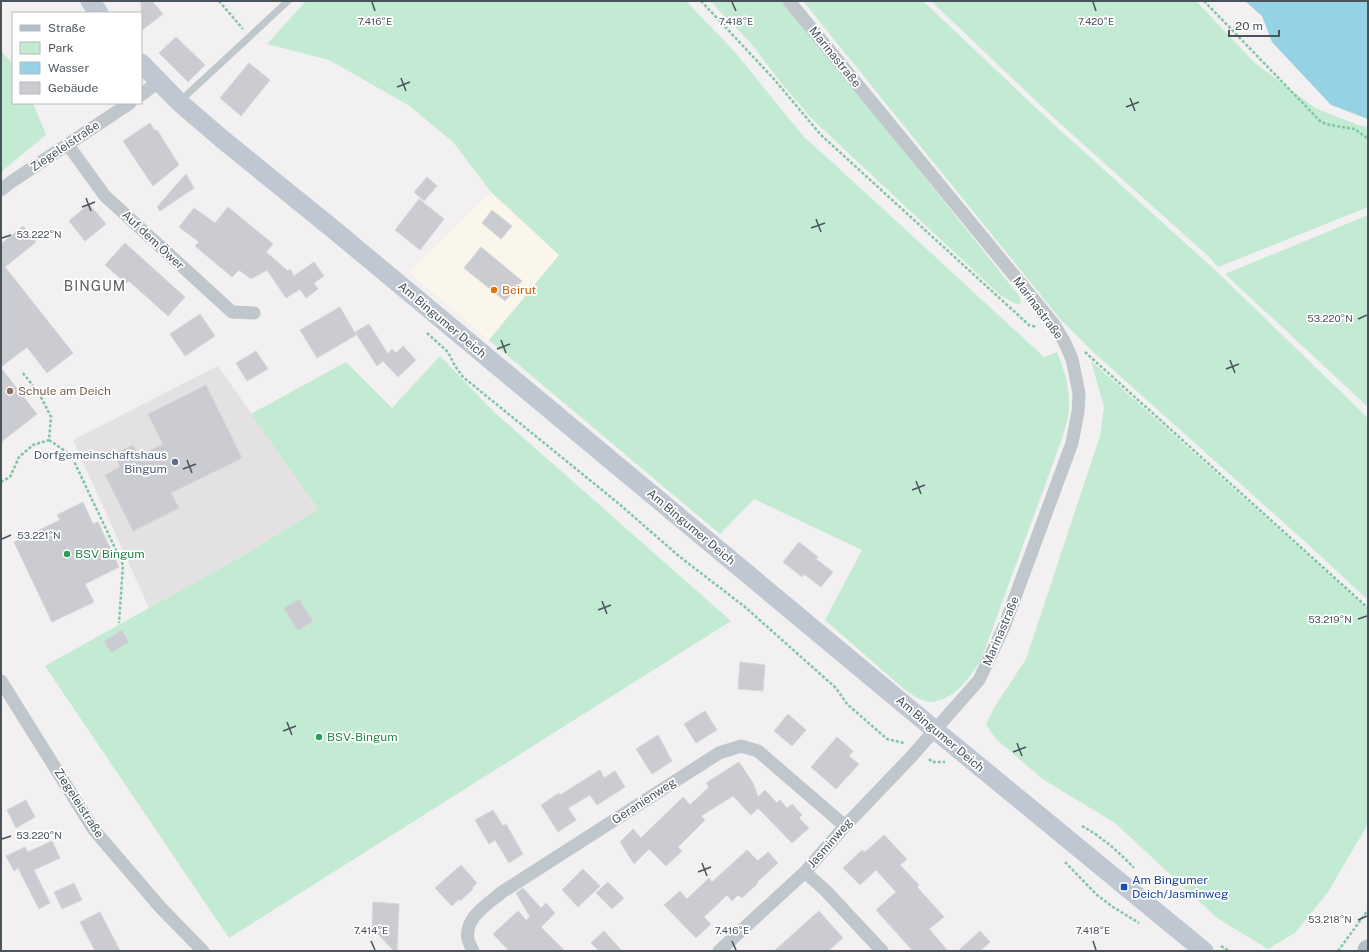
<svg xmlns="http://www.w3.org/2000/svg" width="1369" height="952" viewBox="0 0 1369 952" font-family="'Public Sans',sans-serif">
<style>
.commercial{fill:#fbf6eb}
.education{fill:#e3e1e1}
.green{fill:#c3ebd3}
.water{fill:#94d2e4}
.building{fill:#caccd2;stroke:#d4d6db}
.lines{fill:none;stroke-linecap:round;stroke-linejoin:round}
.path{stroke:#7ec6a4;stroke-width:2.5;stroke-dasharray:3 2;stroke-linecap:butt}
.service{stroke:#bfc7cd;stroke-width:7}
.minor{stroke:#bfc7cd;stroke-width:13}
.secondary{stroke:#bfc8d2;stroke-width:19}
.primary{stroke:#b2bfcc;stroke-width:21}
.ticks{fill:none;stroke:#49535c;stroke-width:1.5}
.food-dot{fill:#e8710a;stroke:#fff;stroke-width:1.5}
.education-dot{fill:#8d6e63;stroke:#fff;stroke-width:1.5}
.service-dot{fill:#5c6f8a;stroke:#fff;stroke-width:1.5}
.leisure-dot{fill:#2e9e5b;stroke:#fff;stroke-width:1.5}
.transit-dot{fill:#1a4fb4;stroke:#fff;stroke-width:1.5}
.labels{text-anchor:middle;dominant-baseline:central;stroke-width:3.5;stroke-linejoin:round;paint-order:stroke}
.street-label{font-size:12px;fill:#49535c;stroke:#fff}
.food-label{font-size:12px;fill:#c56008;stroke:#fff;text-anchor:start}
.education-label{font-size:12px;fill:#785e54;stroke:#fff;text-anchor:start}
.service-label{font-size:12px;fill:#4e5e75;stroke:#fff;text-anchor:end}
.leisure-label{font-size:12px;fill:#27864d;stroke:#fff;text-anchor:start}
.transit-label{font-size:12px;fill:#164399;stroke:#fff;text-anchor:start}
.quarter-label{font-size:14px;letter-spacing:1px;fill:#5d6064;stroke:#fff}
.ticks-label{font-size:10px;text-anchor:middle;fill:#49535c;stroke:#fff;stroke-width:3.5;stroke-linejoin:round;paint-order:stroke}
</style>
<rect width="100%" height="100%" fill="#f2f0f0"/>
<polygon class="commercial" points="491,192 559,255 489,340 409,272"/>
<polygon class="education" points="218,366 318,509 251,551 149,608 73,440"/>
<g class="green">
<path d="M306,1H686L734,51L804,137L832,162L1044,357L1057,352C1064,369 1070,388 1069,408C1069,417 1065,427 1063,436L981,660C970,676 959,695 939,700C937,701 933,702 930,702C921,701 913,695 905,690L825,620L862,550L754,499L720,534L489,340L559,255L491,192L453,142L408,105L329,60L267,44Z"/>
<polygon points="710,1 781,1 841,72 1020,297 1021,302 1019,305 1012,302 1000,295 812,119 782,84 750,42"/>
<polygon points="803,1 923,1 1051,122 1214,269 1368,418 1368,600 1312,548 1091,350 1061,320"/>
<polygon points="931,1 1196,1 1255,63 1315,108 1358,125 1368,127 1368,207 1218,267 1208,256 1054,118"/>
<polygon points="1,51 13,64 13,103 33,103 46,135 1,172"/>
<polygon points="1368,215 1368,407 1225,274"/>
<polygon points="440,356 493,411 731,621 229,938 45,666 251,551 318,509 251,414 346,362 392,408"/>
<polygon points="1091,361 1368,609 1368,824 1328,892 1295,933 1268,949 1217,918 1115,823 1044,780 997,740 986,725 995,706 1026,659 1100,436 1104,407"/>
</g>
<polygon class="water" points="1245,1 1368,1 1368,119 1331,105 1272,42 1262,16"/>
<g class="building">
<polygon points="141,1 152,1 163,14 141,31"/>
<polygon points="176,37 205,65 188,82 159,53"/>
<polygon points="249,63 270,80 241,116 220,98"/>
<polygon points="150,123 155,131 157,130 179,165 153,186 123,141"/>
<polygon points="186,174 194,188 160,211 157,207"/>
<polygon points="427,177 437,186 424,201 414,192"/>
<polygon points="419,199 444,219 420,250 395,230"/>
<polygon points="89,204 106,224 85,241 69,221"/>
<polygon points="228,207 273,244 266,252 288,271 290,269 294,276 314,262 324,276 314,283 318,289 306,298 300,289 286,298 267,270 251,279 239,270 232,277 195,246 199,242 179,227 194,208 215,223"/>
<polygon points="492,210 512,226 501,239 482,223"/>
<polygon points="23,226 36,242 5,267 73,353 47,373 27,347 1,367 1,244"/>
<polygon points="125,243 185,297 168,316 129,281 126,283 105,265"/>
<polygon points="481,247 522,281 505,301 464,268"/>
<polygon points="340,307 356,335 317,358 300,330"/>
<polygon points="200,314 215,336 185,356 170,334"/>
<polygon points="369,324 388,354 392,349 396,353 403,346 416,360 398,377 383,361 377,366 355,332"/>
<polygon points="256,351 268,369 247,381 236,363"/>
<polygon points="1,368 37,414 1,442"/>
<polygon points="206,385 242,458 171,493 179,508 133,531 105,475 120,467 114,454 133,445 139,456 163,444 148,414"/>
<polygon points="83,502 93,524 98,522 119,567 85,584 94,602 52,622 14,542 60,520 57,515"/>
<polygon points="799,542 818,557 816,559 833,572 821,587 804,574 802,577 783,562"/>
<polygon points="299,599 313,621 298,631 284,608"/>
<polygon points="122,630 129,642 111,653 104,641"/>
<polygon points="740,662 765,665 763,691 738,689"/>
<polygon points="705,711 717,730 696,743 684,724"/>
<polygon points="788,714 806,730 792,746 774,731"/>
<polygon points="658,735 672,761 652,774 636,749"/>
<polygon points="837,737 853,751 849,756 859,764 836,789 811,767"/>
<polygon points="739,762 753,783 758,797 765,790 777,803 780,800 787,808 792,804 802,815 799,818 809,828 792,843 758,808 751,815 733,796 701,816 705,820 678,847 682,851 666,866 649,849 634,864 620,842 633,829 641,838 683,797 690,805 709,787 706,783"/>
<polygon points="600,770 604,778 615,771 625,787 597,805 590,795 568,808 576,820 558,832 541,805 559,793 560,795"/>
<polygon points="26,800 35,817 16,828 7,810"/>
<polygon points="493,810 503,826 506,824 523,854 509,863 495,840 489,844 475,820"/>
<polygon points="884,835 907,859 900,865 919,885 917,887 944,917 929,929 948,951 913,951 876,910 896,892 876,870 860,885 843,868 862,850 865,852"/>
<polygon points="52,841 60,858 34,870 50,903 39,909 18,868 14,871 6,856 25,847 28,852"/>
<polygon points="747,850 758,861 768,852 778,863 757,882 758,883 742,898 738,895 732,901 727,895 704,917 711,924 696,938 664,905 680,891 687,899 709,878 712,882"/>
<polygon points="461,865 477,883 472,888 473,889 460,901 459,899 452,906 435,888"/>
<polygon points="583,869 600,886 578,907 562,890"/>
<polygon points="608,882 624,898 612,909 596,893"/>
<polygon points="74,883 82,900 62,909 54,892"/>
<polygon points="523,888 541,908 546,903 555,913 541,927 565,951 509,951 493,934 518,911 526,920 530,917 516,893"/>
<polygon points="373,902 399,904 397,951 394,951 376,932 372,932"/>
<polygon points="819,911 843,938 828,951 774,951"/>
<polygon points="100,912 120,951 95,951 80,922"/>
<polygon points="604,931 622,951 599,951 591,943"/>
<polygon points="980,931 990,942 980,951 958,951"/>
</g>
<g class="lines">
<g class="path">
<polyline points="219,1 243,29"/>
<polyline points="701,1 773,78 821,135 1029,325 1036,327"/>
<polyline points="1204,1 1321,122 1330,125 1355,129 1368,139"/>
<polyline points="427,333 448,352 455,366 463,377 618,503 680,557 745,607 836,688 847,704 887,739 904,743"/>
<polyline points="1085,352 1368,608"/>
<polyline points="49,440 71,455 123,565 119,623"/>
<polyline points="1,482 10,477 19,457 33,445 49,440 51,417 39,393 22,372"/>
<polyline points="929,759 932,762 945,762"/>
<path d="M1082,826C1102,837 1119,852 1134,868"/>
<polyline points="1065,862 1097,895 1113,907 1139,923"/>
<polyline points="1221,946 1229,951"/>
<polyline points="1338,951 1368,910"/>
</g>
<polyline class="service" points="179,102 288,1"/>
<g class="minor">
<polyline points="141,95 158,82"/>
<polyline points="68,145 105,196 232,312 254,313"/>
<polyline points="1,190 11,182 130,103"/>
<polyline points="1,681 94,830 160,907 203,951"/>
<polyline points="805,872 826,891 882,951"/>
<path d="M473,951C471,947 469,943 468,939C464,918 488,904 502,892L719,753L741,746L758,751L845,826"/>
<polyline points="719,951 805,872 845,826 911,757 979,680 1004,627 1072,443 1078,412 1079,394 1076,378 1072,359 1064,341 1053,323 789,1"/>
</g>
<g class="secondary">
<polyline points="90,1 99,13"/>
<polyline points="141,63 179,102 222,139 333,229 935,730 1204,951"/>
</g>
<polyline class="primary" points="1368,951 1368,950"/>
</g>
<path class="ticks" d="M372,2L375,11M732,2L736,11M1093,2L1096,11M401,78L406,91M397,87L410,82M1130,98L1135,111M1126,107L1139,102M86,198L91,211M82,207L95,202M816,219L821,232M811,228L825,223M2,238L11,235M1358,319L1367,315M501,340L506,353M497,349L510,344M1230,360L1235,373M1226,369L1239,364M187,460L192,473M183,469L196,464M916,481L921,494M912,490L925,485M2,539L11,535M602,601L607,614M598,610L611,605M1358,619L1367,616M287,722L292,735M283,731L296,726M1017,743L1022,756M1013,752L1026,747M2,839L11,836M702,863L707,876M698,872L711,867M1358,920L1367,916M371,941L375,950M732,941L736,950M1093,941L1096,950"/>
<circle class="food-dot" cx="494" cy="290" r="4"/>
<circle class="education-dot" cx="10" cy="391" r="4"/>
<circle class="service-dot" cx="175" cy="462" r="4"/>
<g class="leisure-dot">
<circle cx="67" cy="554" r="4"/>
<circle cx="319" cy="737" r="4"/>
</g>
<rect class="transit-dot" x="1120" y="883" width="8" height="8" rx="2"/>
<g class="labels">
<g class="street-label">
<text transform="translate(835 57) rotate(51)">Marinastraße</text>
<text transform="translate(65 146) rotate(-34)">Ziegeleistraße</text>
<text transform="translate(153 240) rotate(43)">Auf dem Öwer</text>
<text transform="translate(1038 308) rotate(53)">Marinastraße</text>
<text transform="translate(442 320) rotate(40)">Am Bingumer Deich</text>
<text transform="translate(691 527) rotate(40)">Am Bingumer Deich</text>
<text transform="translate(1001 631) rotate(-67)">Marinastraße</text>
<text transform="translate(940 734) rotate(40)">Am Bingumer Deich</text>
<text transform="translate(644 801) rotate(-33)">Geranienweg</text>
<text transform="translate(79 803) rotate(57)">Ziegeleistraße</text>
<text transform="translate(830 843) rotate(-49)">Jasminweg</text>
</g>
<g class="food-label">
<text x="502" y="290">Beirut</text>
</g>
<g class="education-label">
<text x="18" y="391">Schule am Deich</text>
</g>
<g class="service-label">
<text x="167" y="455">Dorfgemeinschaftshaus<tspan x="167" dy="14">Bingum</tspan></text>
</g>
<g class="leisure-label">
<text x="75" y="554">BSV Bingum</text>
<text x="327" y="737">BSV-Bingum</text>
</g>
<g class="transit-label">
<text x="1132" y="880">Am Bingumer<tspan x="1132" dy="14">Deich/Jasminweg</tspan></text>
</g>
<g class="quarter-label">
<text x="95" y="286">BINGUM</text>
</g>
</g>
<g class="ticks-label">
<text x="375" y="25">7.416°E</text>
<text x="736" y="25">7.418°E</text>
<text x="1096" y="25">7.420°E</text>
<text x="39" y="238">53.222°N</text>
<text x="1330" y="322">53.220°N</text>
<text x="39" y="539">53.221°N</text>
<text x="1330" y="623">53.219°N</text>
<text x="39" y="839">53.220°N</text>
<text x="1330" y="923">53.218°N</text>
<text x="371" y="934">7.414°E</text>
<text x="732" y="934">7.416°E</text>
<text x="1093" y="934">7.418°E</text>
</g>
<rect width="1369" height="952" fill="none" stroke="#49535c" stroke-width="4"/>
<rect x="12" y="12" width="130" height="92" fill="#ffffff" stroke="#b6babe"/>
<rect x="20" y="25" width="20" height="6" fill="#b2bfcc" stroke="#b6babe"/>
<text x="48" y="32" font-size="12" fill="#49535c">Straße</text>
<rect x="20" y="42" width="20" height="12" fill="#c3ebd3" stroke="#b6babe"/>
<text x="48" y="52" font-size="12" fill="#49535c">Park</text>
<rect x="20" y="62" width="20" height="12" fill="#94d2e4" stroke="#b6babe"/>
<text x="48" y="72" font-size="12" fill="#49535c">Wasser</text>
<rect x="20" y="82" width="20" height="12" fill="#caccd2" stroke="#b6babe"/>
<text x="48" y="92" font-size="12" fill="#49535c">Gebäude</text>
<path d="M1229 30v6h50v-6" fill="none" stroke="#49535c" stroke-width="2"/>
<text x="1235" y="30" font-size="12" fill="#49535c" stroke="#ffffff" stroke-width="3" paint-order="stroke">20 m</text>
</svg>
